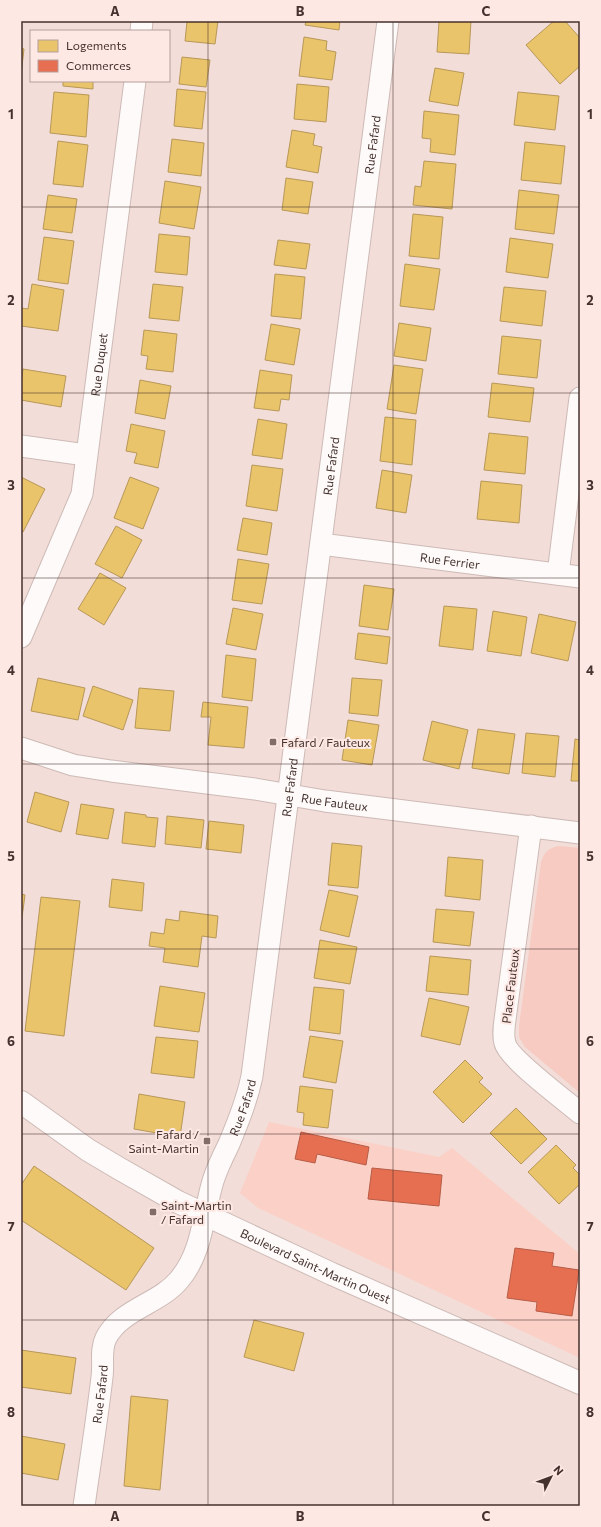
<svg xmlns="http://www.w3.org/2000/svg" width="601" height="1527" viewBox="0 0 601 1527" font-family="Commissioner,sans-serif">
<style>
.built{fill:#fad0c7}
.green{fill:#f7cbc1}
.homes{fill:#e9c46a;stroke:#b89858}
.shops{fill:#e76f51;stroke:#b65c46}
.lines{fill:none;stroke-linecap:round;stroke-linejoin:round}
.street-casing{stroke:#cdbab6;stroke-width:23}
.secondary-casing{stroke:#cdbab6;stroke-width:24}
.street{stroke:#fdfaf9;stroke-width:21}
.secondary{stroke:#fdfaf9;stroke-width:22}
.grid{fill:none;stroke:#45312d;stroke-width:1;stroke-opacity:0.55}
.poi-dot{fill:#826d69;stroke:#fde8e4;stroke-width:1.5}
.labels{text-anchor:middle;dominant-baseline:central;stroke-width:4;stroke-linejoin:round;paint-order:stroke}
.street-label{font-size:12px;fill:#45312d;stroke:#fde8e4}
.poi-label{font-size:12px;fill:#45312d;stroke:#fde8e4;text-anchor:start}
.neatline{fill:none;stroke:#45312d;stroke-width:1.5}
.grid-label{font-size:13px;text-anchor:middle;font-weight:bold;fill:#45312d}
</style>
<rect width="100%" height="100%" fill="#f3ddd8"/>
<polygon class="built" points="269,1122 439,1157 452,1148 580,1254 580,1358 258,1208 240,1193"/>
<path class="green" d="M559,846L580,848V1093L525,1047L519,1037V1026L541,862C544,852 549,848 559,846Z"/>
<g class="homes">
<polygon points="187,21 218,21 215,44 185,41"/>
<polygon points="306,21 340,21 339,30 305,25"/>
<polygon points="439,21 471,21 469,54 437,52"/>
<polygon points="554,21 565,21 580,38 580,66 560,84 526,45"/>
<polygon points="304,37 327,41 326,50 336,52 332,80 299,76"/>
<polygon points="21,48 24,49 21,75"/>
<polygon points="182,57 210,60 206,87 179,84"/>
<polygon points="435,68 464,73 458,106 429,101"/>
<polygon points="63,81 93,81 93,89 63,86"/>
<polygon points="297,84 329,87 326,122 294,119"/>
<polygon points="177,89 206,92 202,129 174,126"/>
<polygon points="54,92 89,95 86,137 50,133"/>
<polygon points="518,92 559,96 555,130 514,125"/>
<polygon points="424,111 459,115 455,155 430,152 431,139 422,138"/>
<polygon points="292,130 315,134 313,145 322,147 318,173 286,167"/>
<polygon points="172,139 204,143 201,176 168,172"/>
<polygon points="58,141 88,145 83,187 53,184"/>
<polygon points="525,142 565,146 561,184 521,180"/>
<polygon points="424,161 456,164 452,209 413,205 415,186 421,187"/>
<polygon points="286,178 313,182 308,214 282,210"/>
<polygon points="165,181 201,187 194,229 159,223"/>
<polygon points="519,190 559,195 554,234 515,229"/>
<polygon points="48,195 77,199 72,233 43,229"/>
<polygon points="413,214 443,217 439,259 409,256"/>
<polygon points="159,234 190,237 187,275 155,272"/>
<polygon points="44,237 74,241 68,284 38,280"/>
<polygon points="510,238 553,244 548,278 506,272"/>
<polygon points="278,240 310,244 306,269 274,265"/>
<polygon points="405,264 440,269 434,310 400,306"/>
<polygon points="275,274 305,277 301,319 271,316"/>
<polygon points="32,284 64,290 58,331 21,326 21,308 28,309"/>
<polygon points="153,284 183,287 179,321 149,318"/>
<polygon points="504,287 546,291 542,326 500,321"/>
<polygon points="399,323 431,328 426,361 394,356"/>
<polygon points="271,324 300,329 294,365 265,360"/>
<polygon points="144,330 177,334 173,372 146,369 148,356 141,355"/>
<polygon points="502,336 541,340 537,378 498,374"/>
<polygon points="394,365 423,369 416,414 387,409"/>
<polygon points="23,369 66,376 61,407 21,400 21,383"/>
<polygon points="260,370 292,375 289,400 281,399 279,411 254,408"/>
<polygon points="140,380 171,386 165,419 135,413"/>
<polygon points="492,383 534,388 530,422 488,417"/>
<polygon points="385,417 416,420 412,465 380,461"/>
<polygon points="258,419 287,424 282,459 252,455"/>
<polygon points="131,424 165,431 158,468 134,463 137,453 126,451"/>
<polygon points="489,433 528,437 525,474 484,470"/>
<polygon points="252,465 283,469 277,511 246,506"/>
<polygon points="382,470 412,475 406,513 376,508"/>
<polygon points="21,477 45,489 23,532 21,531"/>
<polygon points="130,477 159,488 143,529 114,518"/>
<polygon points="481,481 522,485 519,523 477,519"/>
<polygon points="243,518 272,523 267,555 237,550"/>
<polygon points="116,526 142,540 122,578 95,564"/>
<polygon points="238,559 269,564 262,604 232,600"/>
<polygon points="100,573 126,588 104,625 78,609"/>
<polygon points="364,585 394,589 388,630 359,626"/>
<polygon points="444,606 477,609 473,650 439,646"/>
<polygon points="233,608 263,614 256,650 226,644"/>
<polygon points="493,611 527,617 521,656 487,651"/>
<polygon points="539,614 576,622 568,661 531,653"/>
<polygon points="358,633 390,637 387,664 355,659"/>
<polygon points="226,655 256,659 252,701 222,697"/>
<polygon points="38,678 85,688 78,720 31,711"/>
<polygon points="352,678 382,680 378,716 349,713"/>
<polygon points="93,686 133,700 123,730 83,716"/>
<polygon points="139,688 174,691 170,731 135,728"/>
<polygon points="203,702 248,707 244,748 208,745 211,717 201,717"/>
<polygon points="348,720 379,725 372,765 342,760"/>
<polygon points="432,721 468,730 459,769 423,760"/>
<polygon points="478,729 515,734 509,774 472,768"/>
<polygon points="526,733 559,736 555,777 522,773"/>
<polygon points="575,739 580,740 580,781 571,781"/>
<polygon points="35,792 69,802 61,832 27,822"/>
<polygon points="81,804 114,809 108,839 76,834"/>
<polygon points="125,812 146,815 146,817 158,818 155,847 122,843"/>
<polygon points="167,816 204,820 201,848 165,844"/>
<polygon points="209,821 244,825 241,853 206,849"/>
<polygon points="332,843 362,846 358,888 328,885"/>
<polygon points="448,857 483,860 480,900 445,896"/>
<polygon points="112,879 144,883 142,911 109,907"/>
<polygon points="329,890 358,896 349,937 320,930"/>
<polygon points="21,894 25,895 21,925"/>
<polygon points="41,897 80,901 64,1036 25,1031"/>
<polygon points="436,909 474,912 470,946 433,942"/>
<polygon points="180,911 218,916 216,938 202,936 198,967 163,962 165,948 149,946 151,932 164,934 166,919 179,921"/>
<polygon points="320,940 357,947 350,984 314,978"/>
<polygon points="430,956 471,960 468,995 426,991"/>
<polygon points="160,986 205,993 199,1032 154,1026"/>
<polygon points="314,987 344,990 340,1034 309,1030"/>
<polygon points="429,998 469,1007 460,1045 421,1036"/>
<polygon points="310,1036 343,1041 336,1083 303,1077"/>
<polygon points="156,1037 198,1041 194,1078 151,1073"/>
<polygon points="465,1060 483,1078 479,1082 492,1094 463,1123 433,1092"/>
<polygon points="300,1086 333,1090 328,1128 303,1125 304,1113 297,1112"/>
<polygon points="139,1094 185,1102 180,1137 134,1129"/>
<polygon points="516,1108 547,1139 521,1164 490,1133"/>
<polygon points="556,1145 576,1165 573,1168 580,1175 580,1184 559,1204 528,1172"/>
<polygon points="34,1166 154,1248 126,1290 21,1220 21,1185"/>
<polygon points="254,1320 304,1333 294,1371 244,1357"/>
<polygon points="21,1350 76,1358 71,1394 21,1387"/>
<polygon points="131,1396 168,1400 160,1490 124,1486"/>
<polygon points="21,1436 65,1444 58,1480 21,1473"/>
</g>
<g class="shops">
<polygon points="301,1132 369,1147 366,1165 317,1154 315,1163 295,1159"/>
<polygon points="372,1168 442,1175 439,1206 368,1199"/>
<polygon points="515,1248 554,1253 552,1266 579,1270 572,1316 536,1311 537,1302 507,1298"/>
</g>
<g class="lines">
<g class="street-casing">
<g id="street">
<polyline points="141,31 142,21"/>
<polyline points="21,446 86,455"/>
<path id="s1" d="M321,544L580,577"/>
<polyline points="558,574 580,398"/>
<path id="s2" d="M21,637L82,494L135,81"/>
<path id="s3" d="M21,748L73,765L111,771L255,789L325,801L580,833"/>
<path d="M531,826L506,1012C505,1022 502,1034 505,1043C508,1058 566,1101 580,1113"/>
<path id="s4" d="M84,1506C90,1463 97,1420 102,1377C104,1364 100,1350 106,1338C121,1309 159,1304 179,1280C203,1252 203,1214 213,1181C217,1168 223,1156 229,1144C238,1122 247,1100 252,1076L388,21"/>
</g>
</g>
<g class="secondary-casing">
<g id="secondary">
<path id="s5" d="M21,1102L88,1150L120,1169L178,1202L332,1274L580,1383"/>
</g>
</g>
<use href="#street" class="street"/>
<use href="#secondary" class="secondary"/>
</g>
<path class="grid" d="M208,21V1506M393,21V1506M21,207H580M21,393H580M21,578H580M21,764H580M21,949H580M21,1134H580M21,1320H580"/>
<g class="poi-dot">
<rect x="269" y="738" width="8" height="8" rx="2"/>
<rect x="203" y="1137" width="8" height="8" rx="2"/>
<rect x="149" y="1208" width="8" height="8" rx="2"/>
</g>
<g class="labels">
<g class="street-label">
<text stroke="none"><textPath href="#s4" startOffset="1421">Rue Fafard</textPath></text>
<text stroke="none"><textPath href="#s2" startOffset="286">Rue Duquet</textPath></text>
<text stroke="none"><textPath href="#s4" startOffset="1097">Rue Fafard</textPath></text>
<text stroke="none"><textPath href="#s1" startOffset="130">Rue Ferrier</textPath></text>
<text stroke="none"><textPath href="#s4" startOffset="773">Rue Fafard</textPath></text>
<text stroke="none"><textPath href="#s3" startOffset="319">Rue Fauteux</textPath></text>
<text transform="translate(510 986) rotate(-83)">Place Fauteux</text>
<text stroke="none"><textPath href="#s4" startOffset="449">Rue Fafard</textPath></text>
<text stroke="none"><textPath href="#s5" startOffset="338">Boulevard Saint-Martin Ouest</textPath></text>
<text stroke="none"><textPath href="#s4" startOffset="113">Rue Fafard</textPath></text>
</g>
<g class="poi-label">
<text x="281" y="742">Fafard / Fauteux</text>
<text x="199" y="1134" text-anchor="end">Fafard /<tspan x="199" dy="14">Saint-Martin</tspan></text>
<text x="161" y="1205">Saint-Martin<tspan x="161" dy="14">/ Fafard</tspan></text>
</g>
</g>
<rect width="601" height="1527" fill="none" stroke="#fde8e4" stroke-width="44"/>
<rect x="30" y="30" width="140" height="52" fill="#fde8e4" stroke="#b39f9b"/>
<rect x="38" y="40" width="20" height="12" fill="#e9c46a" stroke="#b39f9b"/>
<text x="66" y="50" font-size="12" fill="#45312d">Logements</text>
<rect x="38" y="60" width="20" height="12" fill="#e76f51" stroke="#b39f9b"/>
<text x="66" y="70" font-size="12" fill="#45312d">Commerces</text>
<g transform="translate(551 1477) rotate(48)" stroke="#fde8e4" stroke-width="3" paint-order="stroke">
<path d="M0-3L7 15L0 10L-7 15Z" fill="#45312d"/>
<text y="-6" font-size="11" font-weight="bold" text-anchor="middle" fill="#45312d">N</text>
</g>
<rect x="22" y="22" width="557" height="1483" class="neatline"/>
<g class="grid-label">
<text x="115" y="16">A</text>
<text x="300" y="16">B</text>
<text x="486" y="16">C</text>
<text x="11" y="119">1</text>
<text x="590" y="119">1</text>
<text x="11" y="305">2</text>
<text x="590" y="305">2</text>
<text x="11" y="490">3</text>
<text x="590" y="490">3</text>
<text x="11" y="675">4</text>
<text x="590" y="675">4</text>
<text x="11" y="861">5</text>
<text x="590" y="861">5</text>
<text x="11" y="1046">6</text>
<text x="590" y="1046">6</text>
<text x="11" y="1231">7</text>
<text x="590" y="1231">7</text>
<text x="11" y="1417">8</text>
<text x="590" y="1417">8</text>
<text x="115" y="1521">A</text>
<text x="300" y="1521">B</text>
<text x="486" y="1521">C</text>
</g>
</svg>
